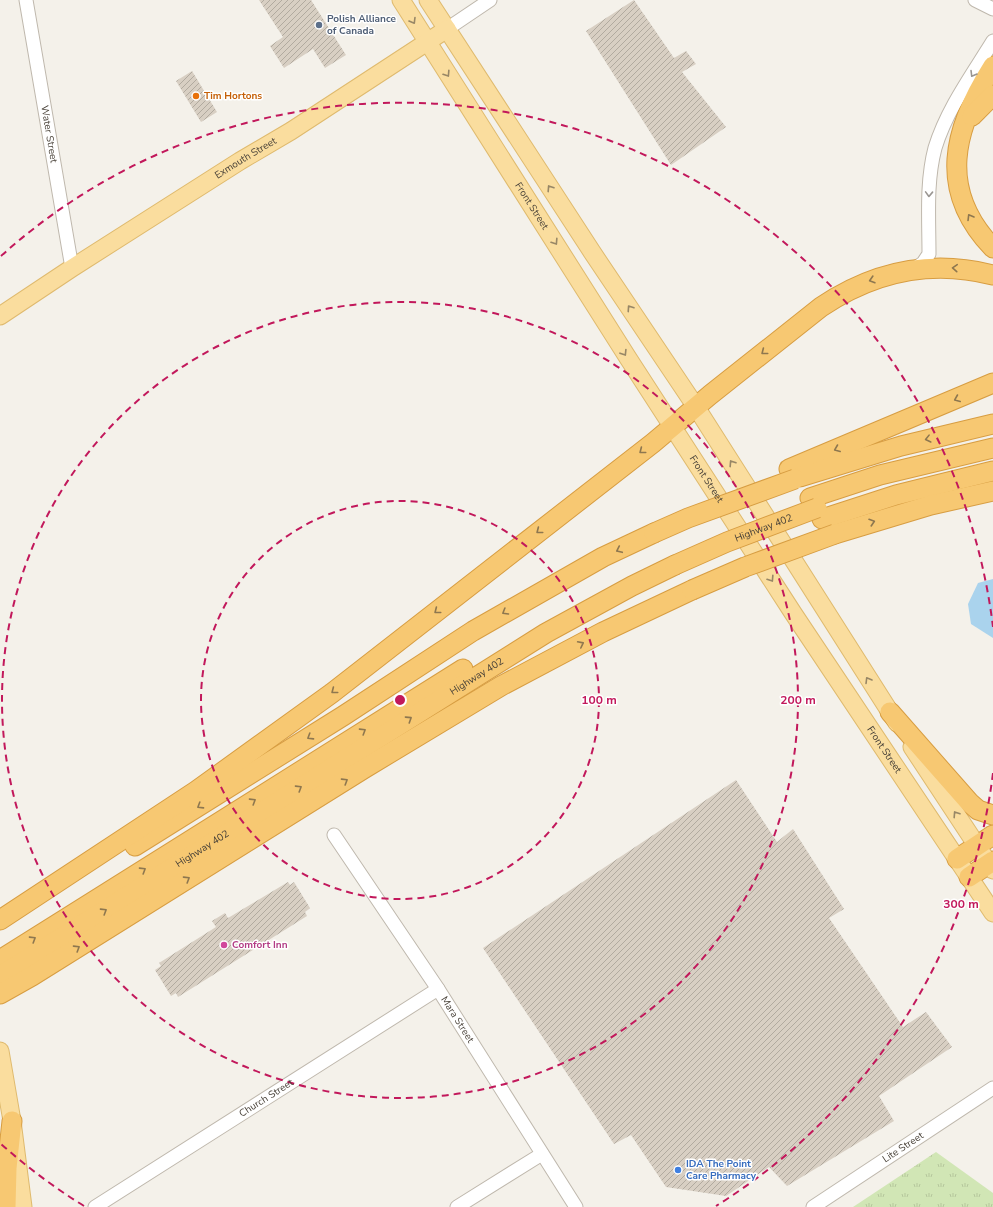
<svg xmlns="http://www.w3.org/2000/svg" width="993" height="1207" viewBox="0 0 993 1207" font-family="'Nunito Sans',sans-serif">
<style>
.grass{fill:url(#grass-tufts)}
.water{fill:#aad3ed}
.building{fill:url(#building-hatch)}
.lines{fill:none;stroke-linecap:round;stroke-linejoin:round}
.minor-casing{stroke:#bfb8ad;stroke-width:15}
.major-casing{stroke:#dfba6e;stroke-width:19}
.highway-casing{stroke:#d79d42;stroke-width:21}
.minor{stroke:#fff;stroke-width:13}
.major{stroke:#fadd9e;stroke-width:17}
.highway{stroke:#f7c872;stroke-width:19}
.highway-bridge-casing{stroke:#d79d42;stroke-width:21;stroke-linecap:butt}
.highway-bridge{stroke:#f7c872;stroke-width:19}
.oneway{stroke:#988766}
.oneway2{stroke:#9a9692}
.oneway3{stroke:#8e774f}
.ring{fill:none;stroke:#c2185b;stroke-width:2;stroke-dasharray:7 5}
.service-dot{fill:#5c6f8a;stroke:#fff;stroke-width:1.5}
.food-dot{fill:#e8710a;stroke:#fff;stroke-width:1.5}
.hotel-dot{fill:#d1479c;stroke:#fff;stroke-width:1.5}
.shop-dot{fill:#3f7fe0;stroke:#fff;stroke-width:1.5}
.labels{text-anchor:middle;dominant-baseline:central;stroke-width:3;stroke-linejoin:round;paint-order:stroke}
.service-label{font-size:10px;font-weight:bold;fill:#4e5e75;stroke:#fff;text-anchor:start}
.food-label{font-size:10px;font-weight:bold;fill:#c56008;stroke:#fff;text-anchor:start}
.street-label{font-size:10px;fill:#484138;stroke:#fff}
.hotel-label{font-size:10px;font-weight:bold;fill:#b23c85;stroke:#fff;text-anchor:start}
.shop-label{font-size:10px;font-weight:bold;fill:#366cbe;stroke:#fff;text-anchor:start}
.centre{fill:#c2185b;stroke:#fff;stroke-width:2}
.ring-label{font-size:12px;text-anchor:middle;font-weight:bold;fill:#c2185b;stroke:#fff;stroke-width:3;stroke-linejoin:round;paint-order:stroke}
</style>
<defs>
<pattern id="grass-tufts" width="24" height="20" patternUnits="userSpaceOnUse"><rect width="24" height="20" fill="#d1e6b5"/><path d="M3 7l-1-3M5 7V3M7 7l1-3M15 17l-1-3M17 17v-4M19 17l1-3" fill="none" stroke="#b5c69c"/></pattern>
<pattern id="building-hatch" width="6" height="6" patternUnits="userSpaceOnUse"><rect width="6" height="6" fill="#d8cfc3"/><path d="M-1 1l2-2M0 6l6-6M5 7l2-2" fill="none" stroke="#b1aa9f"/></pattern>
</defs>
<rect width="100%" height="100%" fill="#f4f1ea"/>
<polygon class="grass" points="936,1152 993,1193 993,1207 853,1207"/>
<polygon class="water" points="993,579 993,638 971,624 968,604 978,583"/>
<g class="building">
<polygon points="259,0 311,0 346,55 325,68 313,49 284,68 270,46 283,37"/>
<polygon points="634,0 674,58 686,51 696,64 682,72 726,127 671,165 586,31"/>
<polygon points="192,71 217,112 201,122 176,81"/>
<polygon points="736,780 777,842 793,829 844,909 829,918 903,1027 926,1012 952,1047 879,1096 894,1121 787,1186 769,1167 726,1196 666,1187 631,1135 614,1144 483,948"/>
<polygon points="288,882 290,885 294,882 310,908 305,912 307,916 178,997 176,993 171,996 155,970 161,966 159,963 216,927 212,921 225,913 228,918"/>
</g>
<g class="lines">
<g class="minor-casing">
<g id="minor">
<path id="s1" d="M26,0L72,268"/>
<polyline points="975,0 993,9"/>
<polyline points="447,29 490,0"/>
<path d="M912,270L923,263L929,254C929,219 926,182 935,148C947,109 972,75 993,41"/>
<path id="s2" d="M334,835L438,989L576,1207"/>
<path id="s3" d="M95,1207L438,989"/>
<polyline points="457,1207 542,1154"/>
<path id="s4" d="M813,1207L993,1088"/>
</g>
</g>
<g class="major-casing">
<g id="major">
<path id="s5" d="M401,0L628,358L793,613L993,913"/>
<polyline points="428,0 592,252 696,407 897,723"/>
<path id="s6" d="M0,316L72,268L240,161L291,131L447,29"/>
<polyline points="912,747 993,870"/>
<polyline points="0,1051 12,1121 23,1207"/>
</g>
</g>
<g class="highway-casing">
<g id="highway">
<path d="M993,66C953,129 937,190 993,248"/>
<polyline points="972,116 993,95"/>
<polyline points="789,469 993,383"/>
<polyline points="800,477 901,446 993,424"/>
<polyline points="810,498 880,475 993,448"/>
<polyline points="822,519 896,495 993,471"/>
<polyline points="835,534 931,505 993,491"/>
<polyline points="890,712 970,803 978,810 993,815"/>
<polyline points="135,846 343,716 473,631 603,557 654,533"/>
<polyline points="957,859 993,835"/>
<polyline points="969,877 993,861"/>
<path d="M0,920L196,791L332,693L653,443L710,395L821,307C873,272 931,259 993,275"/>
<polyline points="0,960 463,669"/>
<path id="s7" d="M0,976L546,633L632,586L675,565"/>
<polyline points="0,994 32,976 365,768 501,686 603,632 692,590"/>
<polyline points="6,1207 7,1168 12,1121"/>
</g>
</g>
<use href="#minor" class="minor"/>
<use href="#major" class="major"/>
<use href="#highway" class="highway"/>
<g class="highway-bridge-casing">
<g id="highway-bridge">
<polyline points="654,533 688,518 795,479"/>
<path id="s8" d="M675,565L727,542L817,508"/>
<polyline points="692,590 745,567 835,534"/>
</g>
</g>
<use href="#highway-bridge" class="highway-bridge"/>
</g>
<defs><path id="oneway-chevron" d="M-2-3.5L2.5 0L-2 3.5" fill="none" stroke-width="1.6" stroke-linecap="round" stroke-linejoin="round"/></defs>
<g class="oneway">
<use href="#oneway-chevron" transform="translate(413 21) rotate(59)"/>
<use href="#oneway-chevron" transform="translate(447 74) rotate(57)"/>
<use href="#oneway-chevron" transform="translate(550 188) rotate(-123)"/>
<use href="#oneway-chevron" transform="translate(555 242) rotate(57)"/>
<use href="#oneway-chevron" transform="translate(630 308) rotate(-124)"/>
<use href="#oneway-chevron" transform="translate(624 353) rotate(58)"/>
<use href="#oneway-chevron" transform="translate(732 463) rotate(-123)"/>
<use href="#oneway-chevron" transform="translate(771 579) rotate(57)"/>
<use href="#oneway-chevron" transform="translate(868 680) rotate(-121)"/>
<use href="#oneway-chevron" transform="translate(956 814) rotate(-123)"/>
</g>
<g class="oneway2">
<use href="#oneway-chevron" transform="translate(973 74) rotate(121)"/>
<use href="#oneway-chevron" transform="translate(929 194) rotate(92)"/>
</g>
<g class="oneway3">
<use href="#oneway-chevron" transform="translate(970 217) rotate(-121)"/>
<use href="#oneway-chevron" transform="translate(955 268) rotate(-176)"/>
<use href="#oneway-chevron" transform="translate(872 280) rotate(163)"/>
<use href="#oneway-chevron" transform="translate(764 352) rotate(142)"/>
<use href="#oneway-chevron" transform="translate(957 399) rotate(157)"/>
<use href="#oneway-chevron" transform="translate(928 439) rotate(166)"/>
<use href="#oneway-chevron" transform="translate(837 449) rotate(158)"/>
<use href="#oneway-chevron" transform="translate(642 451) rotate(142)"/>
<use href="#oneway-chevron" transform="translate(872 522) rotate(-18)"/>
<use href="#oneway-chevron" transform="translate(539 531) rotate(142)"/>
<use href="#oneway-chevron" transform="translate(619 550) rotate(155)"/>
<use href="#oneway-chevron" transform="translate(437 611) rotate(142)"/>
<use href="#oneway-chevron" transform="translate(505 612) rotate(149)"/>
<use href="#oneway-chevron" transform="translate(581 644) rotate(-27)"/>
<use href="#oneway-chevron" transform="translate(334 691) rotate(142)"/>
<use href="#oneway-chevron" transform="translate(409 719) rotate(-33)"/>
<use href="#oneway-chevron" transform="translate(363 731) rotate(-32)"/>
<use href="#oneway-chevron" transform="translate(310 737) rotate(148)"/>
<use href="#oneway-chevron" transform="translate(345 781) rotate(-32)"/>
<use href="#oneway-chevron" transform="translate(299 788) rotate(-32)"/>
<use href="#oneway-chevron" transform="translate(253 801) rotate(-32)"/>
<use href="#oneway-chevron" transform="translate(200 806) rotate(148)"/>
<use href="#oneway-chevron" transform="translate(143 870) rotate(-32)"/>
<use href="#oneway-chevron" transform="translate(187 879) rotate(-32)"/>
<use href="#oneway-chevron" transform="translate(104 911) rotate(-32)"/>
<use href="#oneway-chevron" transform="translate(33 939) rotate(-32)"/>
<use href="#oneway-chevron" transform="translate(77 948) rotate(-32)"/>
</g>
<g class="ring">
<circle cx="400" cy="700" r="199"/>
<circle cx="400" cy="700" r="398"/>
<path d="M993 773A597 597 0 0 1 716 1206M84 1206A597 597 0 0 1 1 1144M1 256A597 597 0 0 1 993 627"/>
</g>
<circle class="service-dot" cx="319" cy="25" r="4"/>
<circle class="food-dot" cx="196" cy="96" r="4"/>
<circle class="hotel-dot" cx="224" cy="945" r="4"/>
<circle class="shop-dot" cx="678" cy="1170" r="4"/>
<g class="labels">
<g class="service-label">
<text x="327" y="19">Polish Alliance<tspan x="327" dy="12">of Canada</tspan></text>
</g>
<g class="food-label">
<text x="204" y="96">Tim Hortons</text>
</g>
<g class="street-label">
<text stroke="none"><textPath href="#s1" startOffset="136">Water Street</textPath></text>
<text stroke="none"><textPath href="#s6" startOffset="292">Exmouth Street</textPath></text>
<text stroke="none"><textPath href="#s5" startOffset="244">Front Street</textPath></text>
<text stroke="none"><textPath href="#s5" startOffset="568">Front Street</textPath></text>
<text stroke="none"><textPath href="#s8" startOffset="96">Highway 402</textPath></text>
<text stroke="none"><textPath href="#s7" startOffset="563">Highway 402</textPath></text>
<text stroke="none"><textPath href="#s5" startOffset="892">Front Street</textPath></text>
<text stroke="none"><textPath href="#s7" startOffset="239">Highway 402</textPath></text>
<text stroke="none"><textPath href="#s2" startOffset="222">Mara Street</textPath></text>
<text stroke="none"><textPath href="#s3" startOffset="203">Church Street</textPath></text>
<text stroke="none"><textPath href="#s4" startOffset="108">Lite Street</textPath></text>
</g>
<g class="hotel-label">
<text x="232" y="945">Comfort Inn</text>
</g>
<g class="shop-label">
<text x="686" y="1164">IDA The Point<tspan x="686" dy="12">Care Pharmacy</tspan></text>
</g>
</g>
<circle cx="400" cy="700" r="6" class="centre"/>
<g class="ring-label">
<text x="599" y="704">100 m</text>
<text x="798" y="704">200 m</text>
<text x="961" y="908">300 m</text>
</g>
</svg>
